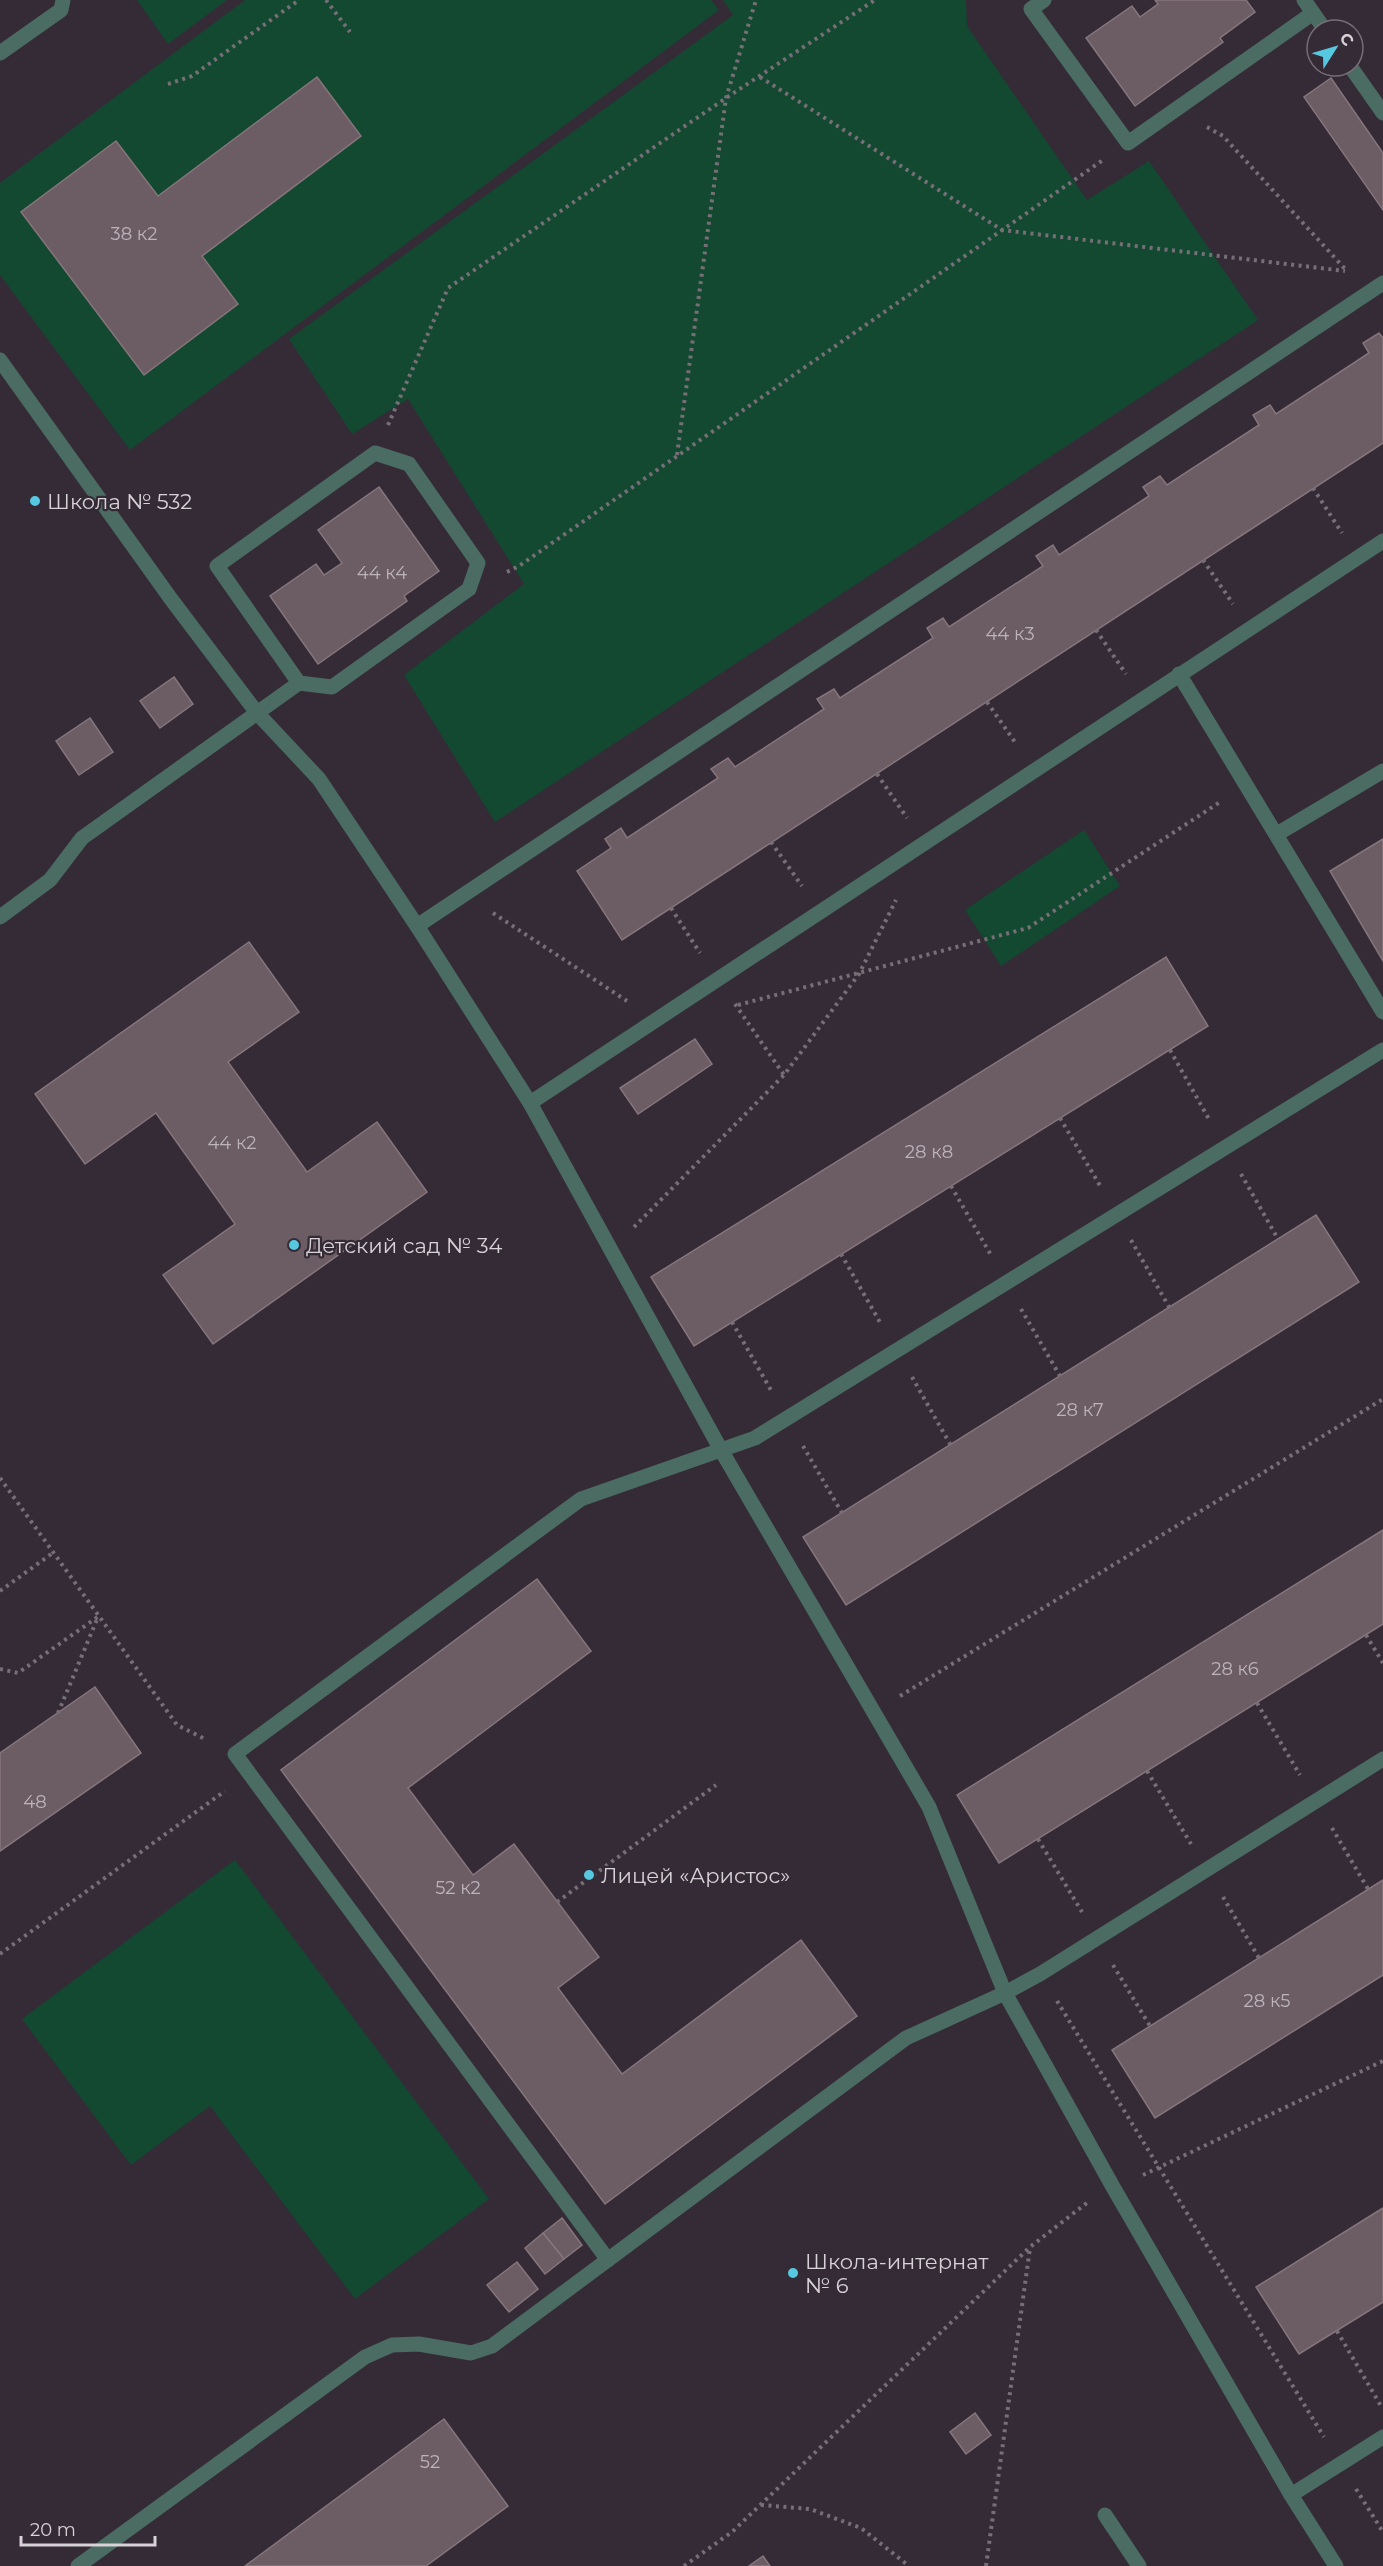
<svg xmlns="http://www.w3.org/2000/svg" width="1383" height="2566" viewBox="0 0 1383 2566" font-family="Montserrat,sans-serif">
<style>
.green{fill:#134831}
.building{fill:#6c5c63;stroke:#86757c;stroke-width:1.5}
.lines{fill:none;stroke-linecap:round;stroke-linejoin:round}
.path{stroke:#776f78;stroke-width:4;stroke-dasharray:3 4.5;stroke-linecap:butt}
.minor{stroke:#4a6c63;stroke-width:15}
.poi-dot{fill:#56c9e1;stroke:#352b36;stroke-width:2}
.labels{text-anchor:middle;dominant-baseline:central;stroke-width:4.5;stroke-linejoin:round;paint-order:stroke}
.number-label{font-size:18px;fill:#bcb4bb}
.poi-label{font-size:21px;fill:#d7d1d8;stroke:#352b36;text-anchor:start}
</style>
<rect width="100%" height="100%" fill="#352b36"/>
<g class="green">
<polygon points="137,0 227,0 168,44"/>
<polygon points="245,0 711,0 719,10 130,450 0,275 0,183"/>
<polygon points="723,0 966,0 967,26 1087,200 1149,161 1258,320 495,822 404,675 524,584 408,399 352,434 289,339 733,15"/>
<polygon points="1084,830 1120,886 1001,966 965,910"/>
<polygon points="235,1860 489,2199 355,2299 210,2106 131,2165 22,2019"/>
</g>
<g class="building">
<polygon points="1155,0 1246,0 1255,12 1220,38 1223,42 1135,106 1086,38 1132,6 1140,17 1158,4"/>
<polygon points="317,77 361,136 202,256 238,304 144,375 21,212 116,141 158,196"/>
<polygon points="1331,78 1383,153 1383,210 1304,97"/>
<polygon points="1379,333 1383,338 1383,443 622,940 577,871 611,848 605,839 621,828 627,838 718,778 711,769 728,758 735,767 824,709 817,699 834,689 840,698 933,638 927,628 943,618 949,627 1043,566 1036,556 1053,545 1059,555 1149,496 1143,487 1160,476 1167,485 1259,425 1253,415 1270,405 1276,414 1369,353 1363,343"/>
<polygon points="379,487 439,571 404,596 407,601 318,664 270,596 316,564 324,575 342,563 318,530"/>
<polygon points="174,677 193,704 160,728 140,701"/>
<polygon points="90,718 113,752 79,775 56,741"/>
<polygon points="1383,839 1383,961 1330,871"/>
<polygon points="249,942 299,1012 228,1062 307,1172 377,1122 427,1192 213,1344 163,1275 235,1224 156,1113 85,1164 35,1094"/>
<polygon points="1166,957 1208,1026 694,1346 651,1277"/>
<polygon points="695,1039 712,1064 638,1114 620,1088"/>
<polygon points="1316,1215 1359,1282 846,1605 803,1537"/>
<polygon points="1383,1530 1383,1624 999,1863 957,1795"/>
<polygon points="537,1579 591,1651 408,1788 473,1875 514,1844 599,1957 558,1988 622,2074 801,1940 857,2016 605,2204 281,1770"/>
<polygon points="95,1687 141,1753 0,1851 0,1753"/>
<polygon points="1383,1880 1383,1975 1155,2118 1112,2050"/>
<polygon points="1383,2208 1383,2302 1299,2354 1256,2287"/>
<polygon points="562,2218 582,2245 564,2259 543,2233"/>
<polygon points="543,2233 564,2259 545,2274 525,2248"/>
<polygon points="517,2262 538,2289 509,2312 487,2285"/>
<polygon points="975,2413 991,2435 966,2454 950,2432"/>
<polygon points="444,2419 508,2506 426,2566 245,2566"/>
<polygon points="763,2556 770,2566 749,2566"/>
</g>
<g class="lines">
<g class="path">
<polyline points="326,0 350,32"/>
<polyline points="760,77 1002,230 1345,271"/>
<polyline points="168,84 192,76 299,0"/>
<polyline points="1207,127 1223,136 1347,271"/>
<polyline points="388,425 448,288 726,98 875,0"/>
<polyline points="677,455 726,98 756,0"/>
<polyline points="1313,488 1342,533"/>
<polyline points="1203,560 1233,604"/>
<polyline points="507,572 519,566 1103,160"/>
<polyline points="1096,630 1126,674"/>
<polyline points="987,702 1017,745"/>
<polyline points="877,774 907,818"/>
<polyline points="771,842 802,886"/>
<polyline points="671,908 700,953"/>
<polyline points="493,913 627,1001"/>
<polyline points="735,1004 784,1075"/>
<polyline points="738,1005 1028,928 1220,802"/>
<polyline points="1170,1050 1210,1121"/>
<polyline points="1060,1118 1102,1189"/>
<polyline points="1241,1174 1278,1239"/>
<polyline points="951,1186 991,1255"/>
<polyline points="634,1227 784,1075 859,974 896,900"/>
<polyline points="1131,1240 1169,1307"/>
<polyline points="841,1254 881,1324"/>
<polyline points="1021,1309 1060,1376"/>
<polyline points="732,1322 772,1392"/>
<polyline points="912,1377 950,1444"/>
<polyline points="803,1446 842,1513"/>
<polyline points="0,1478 177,1725 207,1740"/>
<polyline points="0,1591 54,1552"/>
<polyline points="1366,1635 1383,1663"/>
<polyline points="0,1669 18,1673 99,1616"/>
<polyline points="900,1696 1383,1399"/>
<polyline points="1257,1703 1300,1775"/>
<polyline points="58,1713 98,1617"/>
<polyline points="1147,1771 1191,1844"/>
<polyline points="1332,1828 1368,1889"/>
<polyline points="1038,1839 1082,1912"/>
<polyline points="1223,1897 1259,1958"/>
<polyline points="557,1902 716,1785"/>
<polyline points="0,1954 225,1791"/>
<polyline points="1113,1965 1150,2026"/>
<polyline points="1057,2001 1324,2437"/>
<polyline points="1143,2175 1383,2061"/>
<polyline points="1337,2331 1381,2406"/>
<polyline points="1356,2489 1383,2532"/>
<polyline points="761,2505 810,2509 861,2528 909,2566"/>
<polyline points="684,2566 732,2532 1030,2247 1088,2202"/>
<polyline points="986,2566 1030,2248"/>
</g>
<g class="minor">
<polyline points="1044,0 1031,9 1128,143 1313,13"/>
<polyline points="1304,0 1325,30"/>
<polyline points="0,53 61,10 63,0"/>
<polyline points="1350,66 1383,113"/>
<polyline points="0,360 171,599 257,713 319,779 417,926 530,1103 721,1450 929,1807 1005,1993 1113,2187 1291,2495 1336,2566"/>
<polyline points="1179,674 1383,1012"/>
<polyline points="1277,834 1383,771"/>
<polyline points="0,917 50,880 82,838 299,683 332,687 469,589 478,563 409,464 375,453 217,566 299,683"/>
<polyline points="417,926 1383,283"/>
<polyline points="530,1103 1383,541"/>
<polyline points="608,2260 235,1754 581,1499 755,1438 1383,1050"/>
<polyline points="1291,2495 1383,2437"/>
<polyline points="1105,2515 1139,2566"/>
<polyline points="78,2566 365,2357 392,2345 419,2344 471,2353 492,2346 906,2038 1005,1993 1040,1974 1383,1759"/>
</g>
</g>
<g class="poi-dot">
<circle cx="35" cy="501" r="6"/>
<circle cx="294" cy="1245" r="6"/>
<circle cx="589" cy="1875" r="6"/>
<circle cx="793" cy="2273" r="6"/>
</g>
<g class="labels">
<g class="number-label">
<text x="134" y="234">38 к2</text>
<text x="382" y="573">44 к4</text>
<text x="1010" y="634">44 к3</text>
<text x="232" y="1143">44 к2</text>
<text x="929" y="1152">28 к8</text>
<text x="1080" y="1410">28 к7</text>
<text x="1235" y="1669">28 к6</text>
<text x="35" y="1802">48</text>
<text x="458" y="1888">52 к2</text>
<text x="1267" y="2001">28 к5</text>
<text x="430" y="2462">52</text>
</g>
<g class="poi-label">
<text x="47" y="501">Школа № 532</text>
<text x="306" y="1245">Детский сад № 34</text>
<text x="601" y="1875">Лицей «Аристос»</text>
<text x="805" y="2261">Школа-интернат<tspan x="805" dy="24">№ 6</tspan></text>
</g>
</g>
<g transform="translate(1335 48) rotate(53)"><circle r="28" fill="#352b36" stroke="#766d77" stroke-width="1.5"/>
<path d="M0-4.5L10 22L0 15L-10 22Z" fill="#56c9e1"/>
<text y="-9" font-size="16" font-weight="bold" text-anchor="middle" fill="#d7d1d8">С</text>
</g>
<path d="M21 2536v9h134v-9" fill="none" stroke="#d7d1d8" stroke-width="3"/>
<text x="30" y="2536" font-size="18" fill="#d7d1d8" stroke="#352b36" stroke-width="4.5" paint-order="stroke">20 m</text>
</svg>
